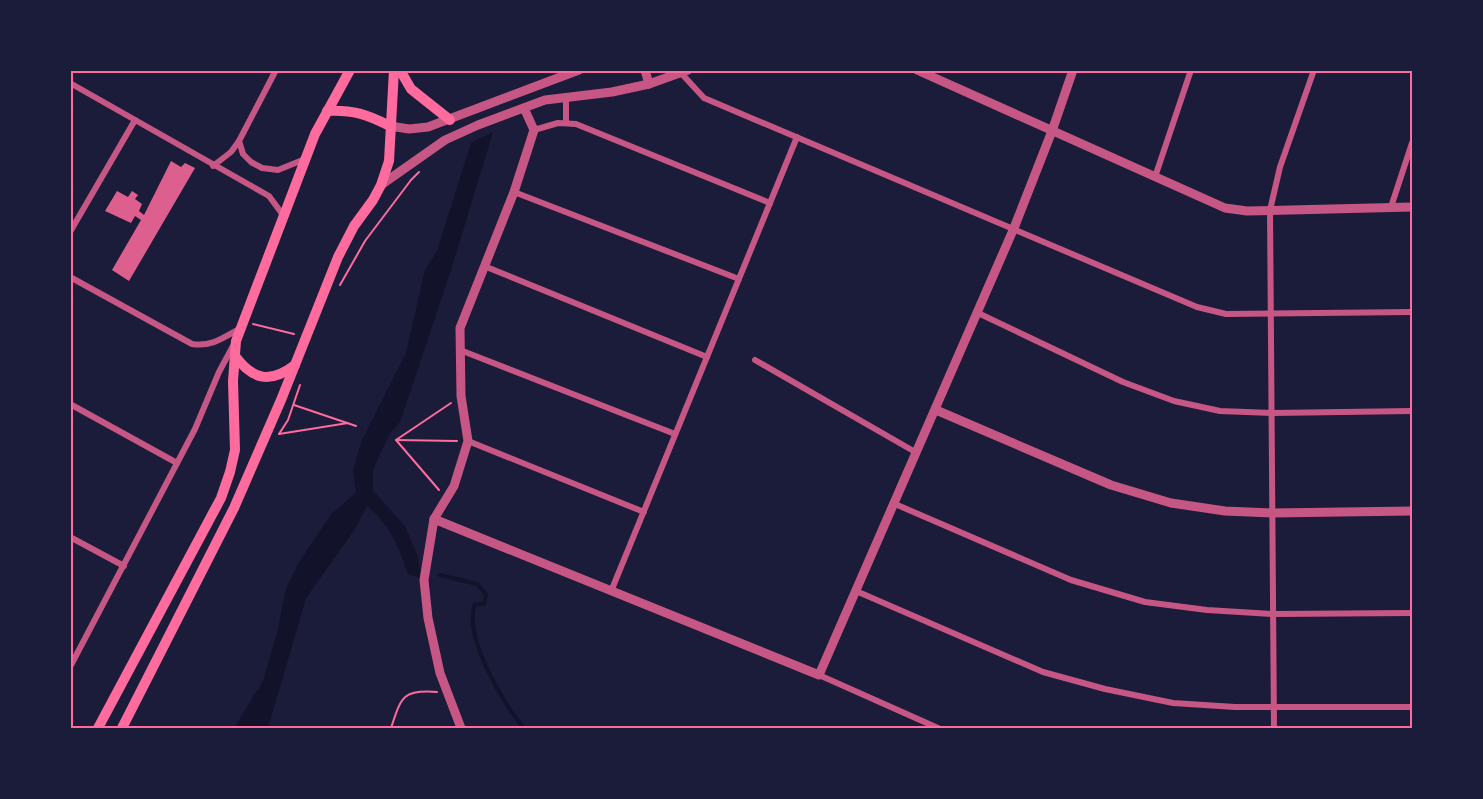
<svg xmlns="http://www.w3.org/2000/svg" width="1483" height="799" viewBox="0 0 1483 799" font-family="Overpass,sans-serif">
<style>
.water{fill:#12122b}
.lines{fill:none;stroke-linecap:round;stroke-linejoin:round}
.stream{stroke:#12122b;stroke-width:4}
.building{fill:#dd5f8e}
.path{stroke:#ff6b9d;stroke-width:2}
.minor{stroke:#c65784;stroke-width:6}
.tertiary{stroke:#c65784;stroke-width:9}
.primary{stroke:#ff6b9d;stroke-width:10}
.neatline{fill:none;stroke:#ff6b9d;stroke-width:2}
</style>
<rect width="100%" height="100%" fill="#1b1b3a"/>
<path class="water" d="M493,132L451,270L400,422L390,433L373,470V491L405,526L418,557L421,578L408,574C399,547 390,525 367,506L355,529L306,598L268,728H234L263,681L277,633L286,589L299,562L332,513L356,493L353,469L362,440L406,353L425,270L437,251L471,143Z"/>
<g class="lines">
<path class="stream" d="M440,575L477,584L486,594L484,604H475C463,636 503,704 524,728"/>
</g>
<polygon class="building" points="171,161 181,167 185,163 195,168 129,281 112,270 141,220 135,216 131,223 105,211 117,191 128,197 132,191 138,195 135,199 142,204 139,211 144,215"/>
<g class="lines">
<g class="path">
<polyline points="340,285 365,241 411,180 419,172"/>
<polyline points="253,324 294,334"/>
<polyline points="294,405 356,426"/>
<polyline points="279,434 288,420 300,385"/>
<polyline points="279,434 348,423"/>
<polyline points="396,440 451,403"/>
<polyline points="396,440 439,490"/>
<polyline points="396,440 457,441"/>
<path d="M391,728C401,698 402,689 437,692"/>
</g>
<g class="minor">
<polyline points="681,73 704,98 1197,307 1226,314 1412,312"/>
<polyline points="70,83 269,196 283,215"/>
<polyline points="566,123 566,96"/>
<polyline points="534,130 558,123 576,124 770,203"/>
<polyline points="239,141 243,154 251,162 262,168 278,170 305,159"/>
<polyline points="213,166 231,152 239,141 276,70"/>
<polyline points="1155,177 1191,70"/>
<polyline points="514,192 739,279"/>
<polyline points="1391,207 1412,143"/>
<polyline points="70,232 135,120"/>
<polyline points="484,266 707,357"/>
<path d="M70,277L192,344C211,347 223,338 239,329"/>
<polyline points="978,313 1123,382 1174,401 1220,411 1272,413 1412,411"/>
<polyline points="460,350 675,434"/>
<polyline points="755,360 917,453"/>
<polyline points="70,404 177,463"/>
<polyline points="468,441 644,512"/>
<polyline points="895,504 1071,580 1145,602 1207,610 1273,614 1412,613"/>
<polyline points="70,537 124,566"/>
<polyline points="612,589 797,137"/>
<polyline points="856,591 1043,672 1105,689 1173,703 1235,707 1412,707"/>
<polyline points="70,667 195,429 219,372 234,344"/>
<polyline points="819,675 938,728"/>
<polyline points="1274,728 1270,210 1280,167 1314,70"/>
</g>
<g class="tertiary">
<polyline points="645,70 649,84"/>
<polyline points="917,70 1225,208 1247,211 1412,207"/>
<polyline points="390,126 409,129 428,127 579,70"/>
<polyline points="381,185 445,140 478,125 545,100 612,92 649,84 688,70"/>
<polyline points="936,410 1111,485 1171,503 1225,511 1272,513 1412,511"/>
<polyline points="434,519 819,675 1014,228 1052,131 1073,70"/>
<polyline points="461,728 440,673 428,618 424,580 434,519 454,486 468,441 461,396 460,328 514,192 534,130 524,108"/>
</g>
<g class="primary">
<polyline points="400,70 411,89 450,120"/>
<path d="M327,111C354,110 366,114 390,126"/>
<path d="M235,356C253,380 270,384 295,365"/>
<polyline points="98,728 221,498 230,472 235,450 233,381 236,341 315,134 350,70"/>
<polyline points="122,728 234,508 281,400 338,257 354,226 373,200 381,185 389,161 394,70"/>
</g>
</g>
<rect width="1483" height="799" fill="none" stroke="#1b1b3a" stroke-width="144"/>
<rect x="72" y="72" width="1339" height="655" class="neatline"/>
</svg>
